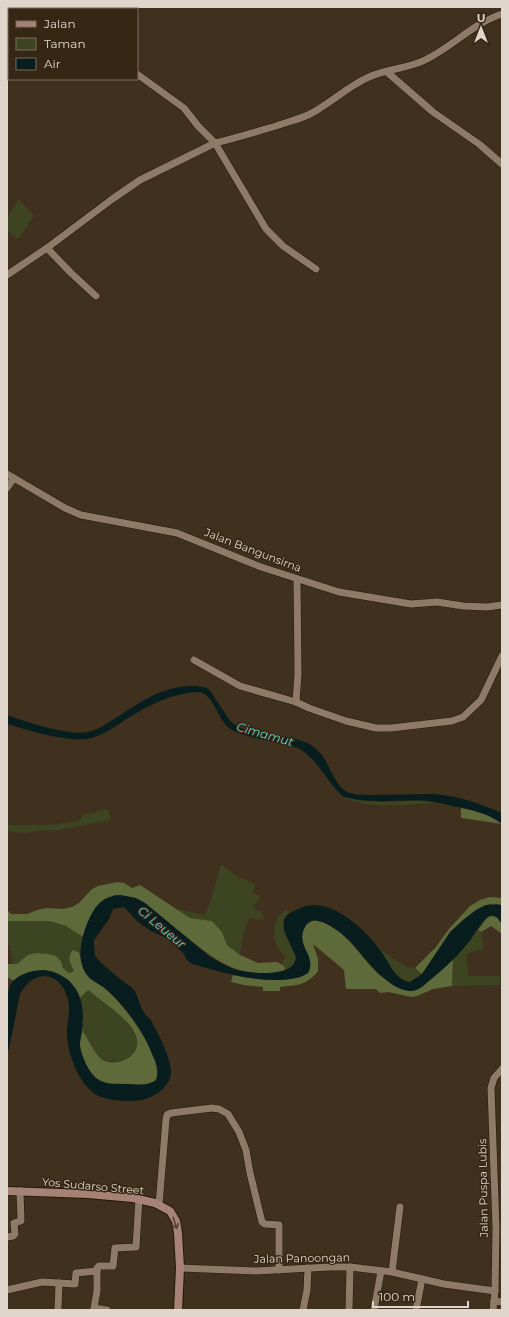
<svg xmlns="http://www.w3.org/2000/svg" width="509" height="1317" viewBox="0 0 509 1317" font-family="Montserrat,sans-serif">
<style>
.green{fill:#3c4421}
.forest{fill:#5f6a3b}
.water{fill:#071d1e}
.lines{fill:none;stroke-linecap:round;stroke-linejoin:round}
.minor-casing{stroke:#271806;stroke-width:8}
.secondary-casing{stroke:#271806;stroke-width:10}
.minor{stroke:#8d7b67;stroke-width:7}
.secondary{stroke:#a58275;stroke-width:8}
.oneway{stroke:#574231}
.labels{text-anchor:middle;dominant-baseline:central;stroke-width:3;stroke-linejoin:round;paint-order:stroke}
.street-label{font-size:11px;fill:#e0d6cb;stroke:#362714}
.water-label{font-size:12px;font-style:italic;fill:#66d2d8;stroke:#362714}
</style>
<rect width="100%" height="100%" fill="#40311e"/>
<g class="green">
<polygon points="19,200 34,216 18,239 7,231 7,217"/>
<path d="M342,796C355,800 371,802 386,802C402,802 421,798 436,803C406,804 369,811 342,796Z"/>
<polygon points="108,809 111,820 58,830 38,831 26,833 7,831 7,825 50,825 79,821 83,815"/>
<polygon points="221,864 235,875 255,884 253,893 259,895 259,899 254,905 256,911 261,911 264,920 249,918 243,935 240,955 227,945 222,932 212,921 190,918 176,909 204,915 209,906"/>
<path d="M286,909L289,913C270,928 302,949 295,962C293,966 289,968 285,970L284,966L281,964L285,958C283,953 278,950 276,944C271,932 275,917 286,909Z"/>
<path d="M34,920L50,921L66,926L83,937L80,956L79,953L74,971L69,973C64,970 62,966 61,961C40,949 35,951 16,965L12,963L10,945H7V921Z"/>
<polygon points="478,930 481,932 483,949 466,954 469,976 500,976 500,985 452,986 453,959 467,944"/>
<path d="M380,950L407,967L415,968L422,974L411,982C395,980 388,962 380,950Z"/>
<polygon points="87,990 115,1011 126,1021 133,1032 137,1040 137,1047 132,1057 124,1061 110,1061 99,1058 82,1030 83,1009 80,998"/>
</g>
<g class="forest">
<path d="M461,808C477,811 490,814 502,824L461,818Z"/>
<path d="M117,882L124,883L132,888L140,885L190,918L212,921L222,932L227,945L240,955L258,963L277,962L284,966L285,970C244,981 218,963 188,938C173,926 159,915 145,903C134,897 125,895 114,895L88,922L83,937L66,926L50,921H7V910L11,914H27L37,910L47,908L63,909L72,907L79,903L92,889L98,886Z"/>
<path d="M490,897L501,898L502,905C497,904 492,903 487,905C465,910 435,956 422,974L415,968L436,947L448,930L470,906L480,900Z"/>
<polygon points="490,916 497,917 502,924 502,934 491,926 481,932 478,930 486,919"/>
<path d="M315,920C344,926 358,954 377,973C385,980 396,986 406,990L445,967L453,959L452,986L433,989L417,996L411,997L388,992L380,993L376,989H346L344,970L313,944L318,959V971C306,986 297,985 280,987V991H263V987L244,985L231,982L233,975C256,979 282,984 305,975L309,956C301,943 297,926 315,920Z"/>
<path d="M74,950L79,953C81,957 81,963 84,967C91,976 100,983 108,991C125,1006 164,1057 156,1080C148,1086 136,1085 126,1084C117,1083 110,1085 102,1081C90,1077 79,1055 80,1042C80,1039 81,1034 82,1030C88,1038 92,1049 99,1057C111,1069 140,1060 137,1040C134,1021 102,1002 88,990L80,998L76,989L68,980L33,971L23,975L14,981L7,977L8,964H17L28,955L37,953L48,954L56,956L61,961L63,968L69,973L74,971C70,964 67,957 72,951Z"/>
</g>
<g class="water">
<path d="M196,686L207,688L211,692L230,721C249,738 280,732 302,741C310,743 317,749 322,755C330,766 336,789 350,793C358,795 367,795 374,795C394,795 413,794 432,794C456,795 481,804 502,813V824C488,814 479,812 463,808C451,806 439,802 427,801C398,799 369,805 342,796C327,781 315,756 296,747C282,744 239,736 229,728C218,720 213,692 198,692C174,693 150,704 130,717C116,725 104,736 87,739C66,742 28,730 7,724V715C26,722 68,736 88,732C102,729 113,719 125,712C140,702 158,691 175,688C182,686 189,686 196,686Z"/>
<path d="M120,895L136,898L145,903L209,956C218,961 227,967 237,970C251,973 295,979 296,957L284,931V920C287,913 294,911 301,908C328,895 365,929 380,950C389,961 394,980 410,982L422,974L450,932L463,920L476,910L486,905H502V924C499,920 496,914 490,916C484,918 475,933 471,939C458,957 440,972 423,986C399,1007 364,956 350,941C342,933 315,911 306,925C293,946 318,955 308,973C302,977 297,978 290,979C256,983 225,973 192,964L187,960L184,954L168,939L151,931L138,922L124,907L113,909L109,919L94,940V948L95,956C101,963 108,969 115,975C121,980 128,984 134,990C139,997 139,1006 144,1012C145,1015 148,1017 150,1019C157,1031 175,1064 170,1078C167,1088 154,1097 145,1099C133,1103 105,1101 95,1094C79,1084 66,1051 67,1032C67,1021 71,1010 68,999C60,970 33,969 20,994L9,1049L7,1051C7,1035 4,997 11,984C17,974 33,970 44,970C56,971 69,978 75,988C83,1000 84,1015 82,1029C82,1034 80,1039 80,1044C80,1053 89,1073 97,1079C105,1085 115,1084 124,1084C134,1084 147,1087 156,1080C160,1070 156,1063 152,1054C144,1032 126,1008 109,992C103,985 92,982 87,975C75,959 82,934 90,917C97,903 104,896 120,895Z"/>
</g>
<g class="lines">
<g class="minor-casing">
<g id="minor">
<polyline points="17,9 17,7"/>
<polyline points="71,9 71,7"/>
<polyline points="130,9 131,7"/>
<polyline points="7,31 9,31"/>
<polyline points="387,72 433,112 479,144 502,164"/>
<path d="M137,74L184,108L198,126L215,143C236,138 255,132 276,126C287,122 300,119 310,114C331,103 348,86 369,77C388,68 409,69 427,59C453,46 474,23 502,14"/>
<polyline points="47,248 71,273 96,296"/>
<polyline points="7,275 47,248 111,200 140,180 215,143 266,229 283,246 316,269"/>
<polyline points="7,474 65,508 81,515 177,533 261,567 339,592 411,604 437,602 463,606 487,607 502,605"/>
<polyline points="7,488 14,478"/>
<polyline points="194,660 240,686 296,702 309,708 346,721 376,728 391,728 452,721 463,717 481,700 502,656"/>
<polyline points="296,702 298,674 297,579"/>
<polyline points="159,1205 166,1120 167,1115 171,1113 212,1108 219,1109 228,1114 239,1132 246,1150 250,1173 262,1222 265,1224 279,1225 279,1270"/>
<polyline points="7,1237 13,1236 15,1234 14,1223 21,1221 20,1191"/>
<polyline points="180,1268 256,1271 330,1267 350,1267 392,1272 444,1284 495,1291"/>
<polyline points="392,1272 400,1207"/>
<polyline points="7,1290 42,1282 75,1284 76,1273 97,1271"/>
<polyline points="494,1301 502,1302"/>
<polyline points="58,1310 59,1283"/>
<polyline points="107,1310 94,1308 97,1291 97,1268 99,1266 113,1266 115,1248 136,1247 139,1199"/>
<polyline points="303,1310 307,1290 308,1268"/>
<polyline points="349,1310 350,1267"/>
<polyline points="374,1310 381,1271"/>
<polyline points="416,1310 422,1279"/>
<polyline points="493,1310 495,1291 496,1228 491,1088 494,1078 502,1069"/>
</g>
</g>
<g class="secondary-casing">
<polyline id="secondary" points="7,1191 88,1194 133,1198 155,1203 170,1211 176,1221 178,1233 180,1268 178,1310"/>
</g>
<use href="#minor" class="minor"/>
<use href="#secondary" class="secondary"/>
</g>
<defs><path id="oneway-shaft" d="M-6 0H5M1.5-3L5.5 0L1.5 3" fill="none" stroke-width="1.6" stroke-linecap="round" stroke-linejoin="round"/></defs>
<use class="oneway" href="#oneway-shaft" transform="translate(175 1223) rotate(72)"/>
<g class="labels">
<g class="street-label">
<text transform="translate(253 550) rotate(21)">Jalan Bangunsirna</text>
<text transform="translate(93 1186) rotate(5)">Yos Sudarso Street</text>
<text transform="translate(483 1188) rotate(-91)">Jalan Puspa Lubis</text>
<text transform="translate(302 1258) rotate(-1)">Jalan Panoongan</text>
</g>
<g class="water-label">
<text transform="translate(265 734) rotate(16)">Cimamut</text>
<text transform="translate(162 927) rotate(40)">Ci Leueur</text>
</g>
</g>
<rect width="509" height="1317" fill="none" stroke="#e0d6cb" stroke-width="16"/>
<rect x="8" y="8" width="130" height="72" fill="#362714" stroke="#7a6d5d"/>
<rect x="16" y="21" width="20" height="6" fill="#a58275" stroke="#7a6d5d"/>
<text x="44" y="28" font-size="12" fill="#e0d6cb">Jalan</text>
<rect x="16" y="38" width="20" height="12" fill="#3c4421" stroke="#7a6d5d"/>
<text x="44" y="48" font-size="12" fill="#e0d6cb">Taman</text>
<rect x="16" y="58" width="20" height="12" fill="#071d1e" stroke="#7a6d5d"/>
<text x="44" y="68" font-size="12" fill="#e0d6cb">Air</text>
<g transform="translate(481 28)" stroke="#362714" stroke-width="3" paint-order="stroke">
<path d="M0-3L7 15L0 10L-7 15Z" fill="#e0d6cb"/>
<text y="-6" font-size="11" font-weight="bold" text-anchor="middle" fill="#e0d6cb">U</text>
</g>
<path d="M373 1301v6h95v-6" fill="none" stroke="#e0d6cb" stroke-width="2"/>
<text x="379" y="1301" font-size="12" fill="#e0d6cb" stroke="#362714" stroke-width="3" paint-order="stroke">100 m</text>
</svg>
